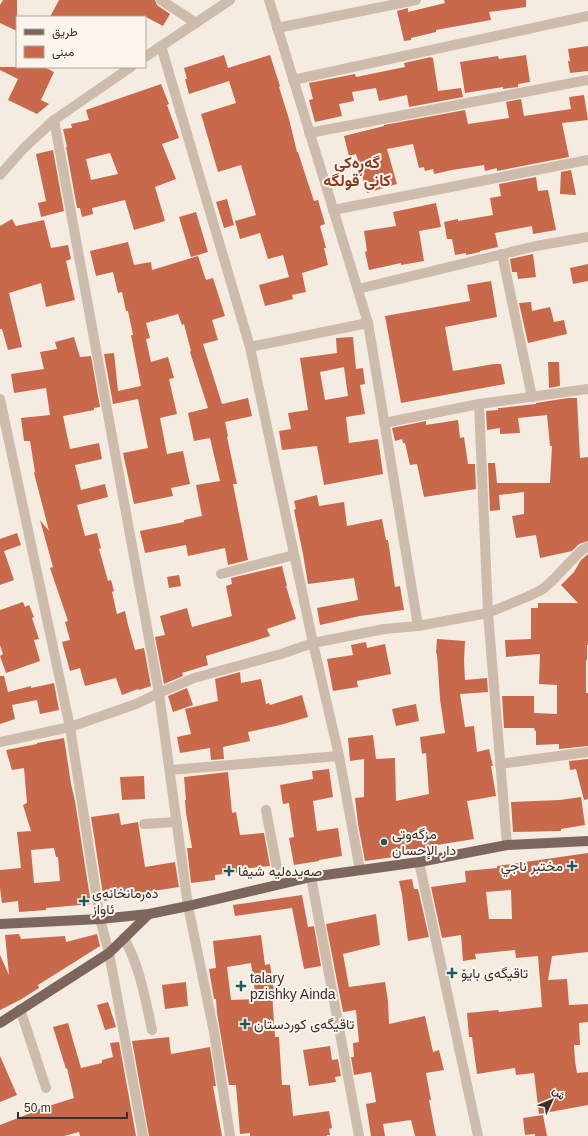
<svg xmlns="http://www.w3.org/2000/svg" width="588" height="1136" viewBox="0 0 588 1136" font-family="Arial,Vazirmatn,sans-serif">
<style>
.building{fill:#c8694b;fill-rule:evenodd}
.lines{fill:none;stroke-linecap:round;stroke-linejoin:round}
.minor{stroke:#cdbbac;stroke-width:10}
.major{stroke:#7d675c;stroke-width:10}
.poi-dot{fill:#1f5a5e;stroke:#fbf5ee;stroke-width:1.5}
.labels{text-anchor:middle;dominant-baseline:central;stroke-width:4;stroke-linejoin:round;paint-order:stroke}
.poi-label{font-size:14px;fill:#3b302b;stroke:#fbf5ee;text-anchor:start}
.quarter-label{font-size:16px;font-weight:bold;fill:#8c3b22;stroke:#fbf5ee}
</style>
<rect width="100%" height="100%" fill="#f4ebe1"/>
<g class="building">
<polygon points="3,0 17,0 17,31 0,23 0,5"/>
<polygon points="59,0 155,0 157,5 170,14 163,26 146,17 50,17"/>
<polygon points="444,0 526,0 526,7 489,12 491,20 436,30 436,32 411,38 411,40 404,41 397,11 408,8 408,12 445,3"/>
<polygon points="588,46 588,71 570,73 568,61 570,61 568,49"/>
<polygon points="224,55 228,68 270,55 280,86 279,87 289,119 297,152 298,152 306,177 314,201 318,200 325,224 320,226 326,248 324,248 328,265 302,273 306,292 292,295 293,299 265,306 259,285 289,277 283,255 268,259 260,233 240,239 235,221 256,215 241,165 218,172 201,114 236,103 229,81 189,94 185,79 187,79 184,68"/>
<polygon points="526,55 530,82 518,84 518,87 503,89 503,87 465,93 460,62 498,56 499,59"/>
<polygon points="431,57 432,58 433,58 438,91 461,88 463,97 409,107 407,95 379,101 376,88 352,92 354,101 339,104 342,116 315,122 309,100 313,99 309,83 355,74 356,77 405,67 404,63"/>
<polygon points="0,67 44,67 54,72 41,100 49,104 37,114 8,100 18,79 0,70"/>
<path d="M161,84L169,104L167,105L179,138L162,144L176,179L155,187L165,221L134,230L125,200L92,208L93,214L82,217L80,208H77L66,147H67L63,129L72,128L71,124L89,120L86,110ZM110,153L118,174L91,180L86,159Z"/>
<polygon points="584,95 588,120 562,123 569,157 497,171 497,168 485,171 484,165 452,170 434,174 433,169 425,171 424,167 419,168 413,144 387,149 397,184 367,193 356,154 349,156 344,136 384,126 384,125 465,110 468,124 509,118 506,102 521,99 524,116 571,109 569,97"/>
<polygon points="53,150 64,211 41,217 38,203 46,201 36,154"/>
<polygon points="571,170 576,195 560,194 561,172"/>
<polygon points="536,177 538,191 548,190 556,230 533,234 532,226 495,233 498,247 480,251 480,252 466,255 466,253 455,255 452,239 447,239 444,222 458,219 458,221 493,215 490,198 501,196 499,184"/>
<polygon points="227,199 234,225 224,228 216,202"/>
<polygon points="436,203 441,227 419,231 424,261 401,265 401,263 369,270 365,252 367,251 364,231 396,226 393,212"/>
<polygon points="196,212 208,252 191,257 179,217"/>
<polygon points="12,219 16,226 44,220 51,248 68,245 71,259 66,261 75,300 46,307 41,283 9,293 22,347 8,350 2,329 0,329 0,226"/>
<polygon points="128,242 134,265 151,262 152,270 198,256 206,280 213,278 225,316 212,320 218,340 203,344 222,404 248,398 252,416 225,422 228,436 227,437 237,484 233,484 248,560 228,565 225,548 188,556 186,545 145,553 140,531 184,522 184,520 202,516 196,485 220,481 210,438 194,441 188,413 208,408 190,352 191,351 184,324 182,325 178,314 146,323 150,338 146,339 151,362 168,357 174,378 169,379 177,414 160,418 167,454 183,451 190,484 171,488 173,496 134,504 123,453 148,448 138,399 113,404 104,354 114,353 118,391 141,386 131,335 133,335 128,311 126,311 122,292 118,293 113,272 96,276 90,251"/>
<polygon points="533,254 536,277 518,279 517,272 512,272 510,259"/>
<polygon points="588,264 588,281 573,284 570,268"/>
<polygon points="491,281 497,317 445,327 453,371 494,364 501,364 505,384 401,403 385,316 470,301 467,285"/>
<polygon points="531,302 532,311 550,307 554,322 564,320 567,334 528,343 519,303"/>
<polygon points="74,337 80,357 91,356 100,407 94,408 94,410 63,416 70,449 99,443 102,459 75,465 81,490 105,484 108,497 77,505 85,536 97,533 101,548 99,549 108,581 111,580 114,591 112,592 117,614 125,611 128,625 135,650 144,648 151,686 139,690 138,689 122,695 116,678 85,686 80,668 70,671 62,642 70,640 65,622 68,621 50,568 53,567 40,520 49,531 34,473 35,472 30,441 24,441 21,418 50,415 46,388 14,393 11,374 44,369 40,352 57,349 55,342"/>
<path d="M353,337L356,369L363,368L365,384L360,385L365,414L346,417L349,443L378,439L383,474L324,485L317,446L282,450L279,431L291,429L288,413L308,410L300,358L337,353L336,338ZM344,367L348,396L325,400L320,372Z"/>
<polygon points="548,362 559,362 560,386 549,388"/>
<polygon points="568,398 577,398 580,458 588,457 588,541 579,544 572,551 540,558 536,535 516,538 512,516 524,514 524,492 499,495 500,510 490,511 488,463 495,463 497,483 550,483 552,446 550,446 547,415 518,418 520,433 500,434 500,428 487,430 486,411 498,410 498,408 500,408 536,404 536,403"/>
<polygon points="458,420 460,438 464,437 468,464 475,464 476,489 424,497 417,464 410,465 405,443 403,443 402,439 395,441 392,428 426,421 426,425"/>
<polygon points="317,495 319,506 344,502 347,526 382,519 386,540 388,540 395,587 400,586 404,610 360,616 320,625 317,608 358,600 354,578 308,584 303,554 294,510 296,509 294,501"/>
<polygon points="17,533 21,545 4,551 14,580 0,585 0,539"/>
<polygon points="588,554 588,645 587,645 587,660 586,660 586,693 588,693 588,746 559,749 559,744 536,745 536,731 535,731 534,728 504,728 502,696 534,696 534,713 557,714 557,685 539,684 540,654 506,657 505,640 531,639 531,608 538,608 538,603 578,603 561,585 574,572 581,560"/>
<polygon points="282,566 287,586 286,586 296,619 267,629 270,636 206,656 208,665 182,673 183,676 164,684 155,637 165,635 160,616 187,608 192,627 232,616 226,586 232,584 231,578"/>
<polygon points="179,575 181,586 169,588 167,577"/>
<polygon points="23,602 25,607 29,605 34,617 32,618 39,639 34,640 40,661 6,673 0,656 3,654 0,645 0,610"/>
<polygon points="437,639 465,641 464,661 465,680 487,678 488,692 460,694 465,727 474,726 477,752 489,749 493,766 491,766 496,796 467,801 474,839 437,845 437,846 401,854 401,856 365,861 358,824 355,798 364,797 364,759 350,761 348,738 373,735 376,759 395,758 396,801 429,794 426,753 422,754 420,737 445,733 440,699 437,654 436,653"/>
<polygon points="366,642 367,648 385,644 391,674 357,681 358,687 333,691 327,659 353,655 351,645"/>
<polygon points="240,672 241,683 261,679 266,704 269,703 270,705 302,695 308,717 280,725 248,732 250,741 223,747 224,759 211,760 210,748 180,753 177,737 191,734 185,709 218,701 215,679"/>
<polygon points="0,676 4,676 8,692 31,686 31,688 54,683 59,710 40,714 37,700 12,705 15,719 0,724"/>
<polygon points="187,688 193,705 173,712 168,696"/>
<polygon points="416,704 419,721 396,726 392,709"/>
<path d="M64,738L71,784L75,801L91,904L46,908V910L19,912L18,901L2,903L0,888V870L21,868L17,832L31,831L23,805L27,803L24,768L12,770L6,750L37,744V743ZM54,848L56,857H58L60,881L34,883L31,850Z"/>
<polygon points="588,759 588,799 584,800 576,769 570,770 569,761"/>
<polygon points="329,769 333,797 313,801 317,831 338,828 342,856 319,860 319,861 294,865 289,838 294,837 289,803 283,804 280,785 313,779 312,771"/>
<polygon points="228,772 232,813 236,812 240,835 264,833 270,866 240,869 240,872 215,875 215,880 191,883 187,848 192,848 186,813 185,800 186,800 184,777"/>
<polygon points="144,776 145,799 122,800 120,777"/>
<polygon points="581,797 585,825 561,829 561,831 513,832 511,802 560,800"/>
<polygon points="119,813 121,825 138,822 145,867 175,862 179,887 140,893 104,901 91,817"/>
<path d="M588,853V952L552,956L548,980L567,979L569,1005L588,1004V1022L579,1023L580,1045H574L575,1061L577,1073L588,1072V1105L539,1114L534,1073L516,1075L515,1068L477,1074L472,1037H469L467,1013L498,1010L499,1012L542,1007L538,956L516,958L515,950L475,954L476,959L463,961L461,935L442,938L431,887L466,882L465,871L497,868V866ZM511,890L512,919H489L486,892Z"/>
<polygon points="412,879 414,889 418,889 429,937 408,941 402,894 399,881"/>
<polygon points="302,895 308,927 314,926 321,966 304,969 292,908 235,916 233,905"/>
<polygon points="376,914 380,945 343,954 349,987 385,982 388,1001 389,1024 425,1016 433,1052 439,1050 444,1070 426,1073 431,1100 429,1100 436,1136 415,1136 411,1120 383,1124 385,1136 371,1136 366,1104 376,1102 371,1072 354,1075 351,1057 354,1057 353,1043 359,1042 356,1010 343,1012 326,924"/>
<polygon points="19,934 21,939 65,936 66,942 97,934 100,946 38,985 39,988 20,1000 0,1010 0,955 9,975 5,935"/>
<path d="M261,935L265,965L270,964L274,991L272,992L275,1037H279L282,1085H290L293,1116L329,1111L332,1128L329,1129L330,1135H327V1136H250V1133L240,1134L236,1085H229L217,1013L216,999H214L209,969L216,968L213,941ZM251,963L256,999L231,1000L227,967Z"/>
<polygon points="186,982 188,1006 165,1009 162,985"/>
<polygon points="108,1002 116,1027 105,1030 97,1005"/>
<polygon points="68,1023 81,1068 102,1063 102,1060 113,1057 110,1043 119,1042 136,1136 80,1136 79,1132 64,1136 0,1136 0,1125 36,1111 36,1110 74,1098 67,1068 66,1069 53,1027"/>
<polygon points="169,1037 171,1054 210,1047 216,1086 213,1086 222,1136 149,1136 132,1041"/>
<polygon points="330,1046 332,1060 338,1059 341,1076 335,1077 336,1082 309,1086 303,1050"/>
<polygon points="0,1056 17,1095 0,1102"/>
<polygon points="543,1115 547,1136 535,1136 535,1134 525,1135 523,1118"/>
</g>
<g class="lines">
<g class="minor">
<polyline points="161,0 196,23"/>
<polyline points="269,0 368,323 418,626"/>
<polyline points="277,28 416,0"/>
<polyline points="161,46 250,347 313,643 339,756 360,870"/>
<polyline points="145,57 230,0"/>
<polyline points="293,80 588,16"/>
<polyline points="54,120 159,693 188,906 214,1032 230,1136"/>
<polyline points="309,133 588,80"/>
<polyline points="0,175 24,148 54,120 131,67"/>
<polyline points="333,210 588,160"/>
<polyline points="502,254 532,397"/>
<polyline points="358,289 536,246 588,237"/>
<polyline points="250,347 368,323"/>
<polyline points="0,399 70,727 100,919 109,953 143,1136"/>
<polyline points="479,404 488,613 507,845"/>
<polyline points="384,423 479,404 588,389"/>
<polyline points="221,574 294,555"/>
<polyline points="0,742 70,727 136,704 159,693 194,678 281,654 313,643 384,629 418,626 488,613 529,596 543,589 555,578 568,564 582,550 588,547"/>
<polyline points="500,764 588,752"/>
<polyline points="170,770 339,756"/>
<polyline points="266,810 280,884"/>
<polyline points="144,824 177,822"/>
<polyline points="419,862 478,1136"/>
<polyline points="311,877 359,1136"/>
<path d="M124,938C140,967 145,998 152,1030"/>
<polyline points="20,1009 46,1088"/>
</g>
<g class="major">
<polyline points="0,924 100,919 149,914 188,906 311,877 419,862 507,845 588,841"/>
<polyline points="0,1023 109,953 149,914"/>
</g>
</g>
<g class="poi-dot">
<circle cx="384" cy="842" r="4"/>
<path d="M570 860h4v4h4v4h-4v4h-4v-4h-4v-4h4z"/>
<path d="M227 865h4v4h4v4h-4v4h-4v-4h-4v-4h4z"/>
<path d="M82 895h4v4h4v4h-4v4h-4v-4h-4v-4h4z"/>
<path d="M450 967h4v4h4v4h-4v4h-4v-4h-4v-4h4z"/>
<path d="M239 980h4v4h4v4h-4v4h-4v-4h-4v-4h4z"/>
<path d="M243 1018h4v4h4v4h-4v4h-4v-4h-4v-4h4z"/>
</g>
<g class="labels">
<g class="poi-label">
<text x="392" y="834">مزگەوتی<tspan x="392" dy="16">دار الإحسان</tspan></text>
<text x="563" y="866" text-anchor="end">مختبر ناجي</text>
<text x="238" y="871">صەیدەلیە شیفا</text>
<text x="92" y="893">دەرمانخانەی<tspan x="92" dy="16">ئاواز</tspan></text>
<text x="461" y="973">تاقیگەی بایۆ</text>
<text x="250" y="978">talary<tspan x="250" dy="16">pzishky Ainda</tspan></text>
<text x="254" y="1024">تاقیگەی کوردستان</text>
</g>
<g class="quarter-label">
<text x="357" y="162">گەڕەکی<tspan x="357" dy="18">کانی قولگە</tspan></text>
</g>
</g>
<rect x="16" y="16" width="130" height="52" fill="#fbf5ee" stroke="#aea6a0"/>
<rect x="24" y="29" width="20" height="6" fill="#7d675c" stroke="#aea6a0"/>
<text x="52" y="36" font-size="12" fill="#3b302b">طريق</text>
<rect x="24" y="46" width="20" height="12" fill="#c8694b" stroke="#aea6a0"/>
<text x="52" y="56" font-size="12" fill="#3b302b">مبنى</text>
<g transform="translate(552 1100) rotate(46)" stroke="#fbf5ee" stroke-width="3" paint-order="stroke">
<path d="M0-3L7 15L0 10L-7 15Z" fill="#3b302b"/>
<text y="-6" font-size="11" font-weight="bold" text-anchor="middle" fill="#3b302b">ش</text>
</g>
<path d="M18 1112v6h109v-6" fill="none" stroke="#3b302b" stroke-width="2"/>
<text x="24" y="1112" font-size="12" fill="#3b302b" stroke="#fbf5ee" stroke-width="3" paint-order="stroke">50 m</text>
</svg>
